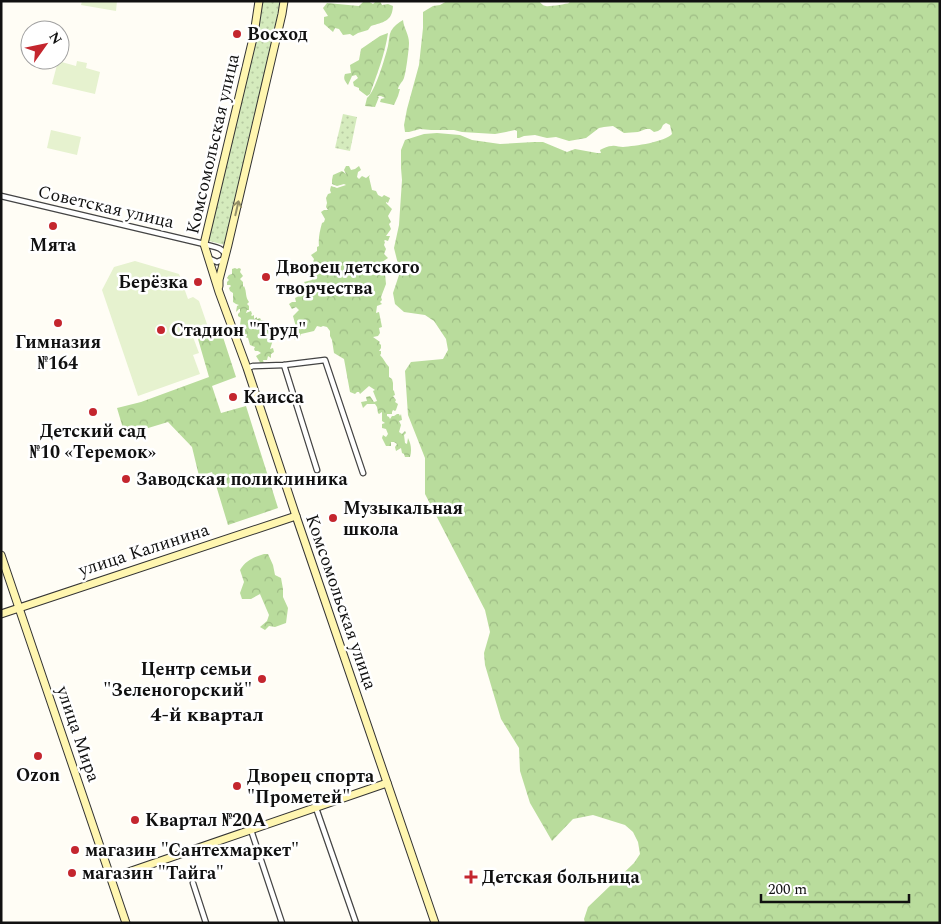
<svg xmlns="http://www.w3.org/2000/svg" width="941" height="924" viewBox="0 0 941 924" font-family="Spectral,serif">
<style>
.green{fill:url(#green-dots)}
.forest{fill:url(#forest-crowns)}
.pitch{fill:#e6f2cf}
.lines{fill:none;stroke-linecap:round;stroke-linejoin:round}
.street-casing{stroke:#444;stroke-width:7}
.secondary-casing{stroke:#333;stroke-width:9}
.street{stroke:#fff;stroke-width:4.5}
.secondary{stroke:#fff6b0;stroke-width:7}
.oneway{stroke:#948f68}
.poi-dot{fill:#c4262e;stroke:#fff;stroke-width:2}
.labels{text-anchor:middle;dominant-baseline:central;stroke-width:5;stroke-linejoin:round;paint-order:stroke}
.poi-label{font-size:18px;font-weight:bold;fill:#111;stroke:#fff;text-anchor:start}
.street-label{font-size:18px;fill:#111;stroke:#fff}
.quarter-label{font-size:20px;font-weight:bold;fill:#111;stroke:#fff}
</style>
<defs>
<pattern id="green-dots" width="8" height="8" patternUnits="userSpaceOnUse" patternTransform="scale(1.25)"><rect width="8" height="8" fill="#d5ebbd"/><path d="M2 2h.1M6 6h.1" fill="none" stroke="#b6c8a1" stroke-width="1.8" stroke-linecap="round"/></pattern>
<pattern id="forest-crowns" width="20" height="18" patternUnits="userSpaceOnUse" patternTransform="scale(1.25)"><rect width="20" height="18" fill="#b9dc9c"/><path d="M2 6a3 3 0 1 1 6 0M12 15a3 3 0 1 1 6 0" fill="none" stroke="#9ebc85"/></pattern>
</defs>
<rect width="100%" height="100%" fill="#fffdf5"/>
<g class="green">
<polygon points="262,1 281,1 279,17 225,245 209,241 209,238 256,39 261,11"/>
<polygon points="343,114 357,117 350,151 335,148"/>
</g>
<g class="forest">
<path d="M364,1H368L373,4L376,1H380L382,5L388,4L393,6C392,22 383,22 371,26L368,30L358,33L353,36L350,34L343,35L339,29L335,28L333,32L324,24V17L328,16L323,8L327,3L359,6Z"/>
<path d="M447,1H539C541,3 543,6 546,6C548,7 566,4 569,3L570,1H940V923H585L584,919L588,907L634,863L640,854L638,842L633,832L625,825L593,815L573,819L552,841L530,803L520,771L519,748L501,719L485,665L484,653L490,632L485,610L425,494V458L408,415L405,371L411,362L443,359L448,350L446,339L434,321L425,315L404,312L395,304L393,293L400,272L394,248L399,225L402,180L401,168V150L405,140L424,134L437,133L460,135L472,140L500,144L534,142H543L567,152L575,149L597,153H601L600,150C604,148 608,146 612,146C615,145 619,147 623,147C635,146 665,142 672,134L670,125L666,123L663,125L661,129L658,131L654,132L650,129H646L638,132L624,133L613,126L604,127L599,128L586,138L569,141L556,137L547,138L535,135L524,136L519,138H517V131L515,130L506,132L495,134L462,132L454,130H431L420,129L409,132H405L404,125L407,109L419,65L423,28V12L433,6L440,5Z"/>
<path d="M403,20C404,29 409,34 409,43C409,49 406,73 404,78C402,83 399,84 398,89H400L398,96L394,105L380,102L381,99L385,98L381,96H377L379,97L375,107L365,106L367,98C375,92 385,58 388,46C389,41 389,35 391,31C394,26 398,23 403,20Z"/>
<path d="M388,33C385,54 377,74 370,94L367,96L359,90V88L354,86L353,82L358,78L356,75L352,76L348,85C345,81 343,79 345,74L351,73L350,65L359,60L361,49L380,36Z"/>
<path d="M346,166H349L351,170L355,169L359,166L361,170L358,172L357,177L359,179L362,176L366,178L370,175L369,177L372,190L376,191L378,195L382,197L384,195L390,198L388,203L386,202V203L392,209L388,216L391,222L389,224L391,229L386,236H390L388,241L385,240L384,241L385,242L384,245L386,249L384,254L388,258L382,262L385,265V271L386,272L385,274L386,284L381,297L382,300L380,302L382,304L377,306L376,313L379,312L382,327L379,328L380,333L378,336L373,337L380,342L379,343L381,345V348L379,351H381V354L380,355C384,359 385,363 389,367V377L392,379L393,383V390L394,391L395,395L393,396L396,400L395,402L398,404L396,410L395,411L393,410L392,412V414H387V416L389,417L390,419L392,416H394L397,414H399L400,416L401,414L402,420L399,421L401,425L399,432L402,434L405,431L406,433L404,435L405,443L407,444L408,438C411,444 412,450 410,457H405L404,454L402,453L401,448L396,451L395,447L397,444L394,442H391V446H386L382,438L383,435L386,437L388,434L386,429L382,428V424L385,423L382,421V412L379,414L378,413L377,407L375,404H367L363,408L361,402L367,401L366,397L370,396L374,402L377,401L373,391L375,390L369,386L360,394L359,392H357L355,394L350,392L344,359L334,353L332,340L330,336V331L327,327L323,326L321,327L317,326L314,331L301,334L299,339L295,340C293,335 291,331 296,327L293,316L299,310L296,307L292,309L289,304L292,302H296L295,298L299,296L300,293L304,294L302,288L306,290L309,285H306L304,282L312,280L311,278H308V274L310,271L316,274L313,262L314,259L311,255L317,251V247L319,246C318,239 320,230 322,223L324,222L325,219L321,212L324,210H328L326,207L327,203L326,198L328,194L331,193L330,190L331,186L337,188L346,185L344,184L337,186L332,184V180L333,175L342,171L346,174L344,170Z"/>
<path d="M235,268L237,269L239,268L241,269L240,272L243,276L240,279L243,282V287L244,286C247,292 245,297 249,302L247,304L249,306V310H247L246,313L251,311L252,314L251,315L252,316L254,315V319L257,317V319L260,318L261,320L265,321V322L267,323L266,327H269L268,330L270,333L269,341L271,339L273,340L270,349L273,348L274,352L271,354V358L268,356L267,360H263L264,364H261L256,356L261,353L258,351H255L254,349L255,347L250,345L248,338L245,337L247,336V334L245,335L243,333V329L247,328L244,326L241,327L240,325L241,318L238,316V314L240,312V309H239L236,312L237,306L239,305L236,304L233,302V293L230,291L229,288L231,286L230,285H227V282L229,280L227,278L229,275L232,274V269Z"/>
<polygon points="221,331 236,377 212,386 221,413 246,406 278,508 228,525 212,472 199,476 192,447 168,422 125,435 117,408 141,402 209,377 198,339"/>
<path d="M264,554H268L273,565L275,575L281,578L283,589V597L288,608L286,623L275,627L269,626L265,630L260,627L267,621L269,615L260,594L251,599H242L240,593L244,582L240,570C246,560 254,557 264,554Z"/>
</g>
<g class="pitch">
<polygon points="82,1 117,1 116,11 81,5"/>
<polygon points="58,61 76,66 77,61 87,63 86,68 100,72 95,94 52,84"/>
<polygon points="51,130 81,137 77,155 47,148"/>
<polygon points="135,261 179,274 188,299 193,297 199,301 208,327 205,332 193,337 199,353 193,355 200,374 138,396 102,290 114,267"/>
</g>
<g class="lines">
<g class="street-casing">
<g id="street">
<path d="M1,196L204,244C212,247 222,246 225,255"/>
<polyline points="208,258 217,262 224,259"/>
<polyline points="284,365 317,470"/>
<polyline points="247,368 253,366 284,365 325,360 363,473"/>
<polyline points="316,808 356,923"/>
<polyline points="251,830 282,923"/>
<polyline points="193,883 206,923"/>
</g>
</g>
<g class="secondary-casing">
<g id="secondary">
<polyline points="259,1 254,34 204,244 219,292 247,368 296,516 435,923"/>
<polyline points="219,286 219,280 228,245 282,14 284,1"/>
<polyline points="1,555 126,923"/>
<polyline points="1,614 296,516"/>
<polyline points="111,878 387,783"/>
</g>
</g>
<use href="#street" class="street"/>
<use href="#secondary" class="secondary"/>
</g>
<defs><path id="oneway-shaft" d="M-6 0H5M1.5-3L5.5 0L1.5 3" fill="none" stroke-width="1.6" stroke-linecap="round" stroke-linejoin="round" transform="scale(1.25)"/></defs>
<use class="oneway" href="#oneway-shaft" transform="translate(237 208) rotate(-77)"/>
<g class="poi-dot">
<circle cx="237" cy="34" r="5"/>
<circle cx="53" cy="226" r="5"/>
<circle cx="266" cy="277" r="5"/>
<circle cx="198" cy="282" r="5"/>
<circle cx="58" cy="323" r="5"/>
<circle cx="161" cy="330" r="5"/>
<circle cx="233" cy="397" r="5"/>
<circle cx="93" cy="412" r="5"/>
<circle cx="126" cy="479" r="5"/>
<circle cx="333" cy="518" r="5"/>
<circle cx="262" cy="679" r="5"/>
<circle cx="38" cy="756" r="5"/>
<circle cx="237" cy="786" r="5"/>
<circle cx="135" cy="820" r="5"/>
<circle cx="75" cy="850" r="5"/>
<circle cx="72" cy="873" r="5"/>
<path d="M468.5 869.5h5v5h5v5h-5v5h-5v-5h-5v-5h5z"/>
</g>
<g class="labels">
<g class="poi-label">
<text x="247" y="34">Восход</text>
<text x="53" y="245" text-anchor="middle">Мята</text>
<text x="276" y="267">Дворец детского<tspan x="276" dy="21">творчества</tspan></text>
<text x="188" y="282" text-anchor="end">Берёзка</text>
<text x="171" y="330">Стадион "Труд"</text>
<text x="58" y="342" text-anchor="middle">Гимназия<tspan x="58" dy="21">№164</tspan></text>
<text x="243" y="397">Каисса</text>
<text x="93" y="431" text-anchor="middle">Детский сад<tspan x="93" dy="21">№10 «Теремок»</tspan></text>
<text x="136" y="479">Заводская поликлиника</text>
<text x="343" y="508">Музыкальная<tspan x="343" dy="21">школа</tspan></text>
<text x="252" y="669" text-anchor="end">Центр семьи<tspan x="252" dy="21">"Зеленогорский"</tspan></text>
<text x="38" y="775" text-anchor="middle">Ozon</text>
<text x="247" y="776">Дворец спорта<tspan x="247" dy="21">"Прометей"</tspan></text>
<text x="145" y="820">Квартал №20А</text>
<text x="85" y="850">магазин "Сантехмаркет"</text>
<text x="82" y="873">магазин "Тайга"</text>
<text x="482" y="877">Детская больница</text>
</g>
<g class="street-label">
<text transform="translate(213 144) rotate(-77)">Комсомольская улица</text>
<text transform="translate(106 207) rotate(13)">Советская улица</text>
<text transform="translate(144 550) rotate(-18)">улица Калинина</text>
<text transform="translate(341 602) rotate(71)">Комсомольская улица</text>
<text transform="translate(78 734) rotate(71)">улица Мира</text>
</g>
<g class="quarter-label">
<text x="207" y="715">4-й квартал</text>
</g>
</g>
<rect width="941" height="924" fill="none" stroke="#111111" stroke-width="5"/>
<g transform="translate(45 45) rotate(57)"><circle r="24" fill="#ffffff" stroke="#a0a0a0"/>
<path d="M0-4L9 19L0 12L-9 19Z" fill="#c4262e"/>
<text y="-8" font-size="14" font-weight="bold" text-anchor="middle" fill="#111111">N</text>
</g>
<path d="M761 894v8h148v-8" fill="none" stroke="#111111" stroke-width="2.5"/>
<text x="768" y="894" font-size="15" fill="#111111" stroke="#ffffff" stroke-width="4" paint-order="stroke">200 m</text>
</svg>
